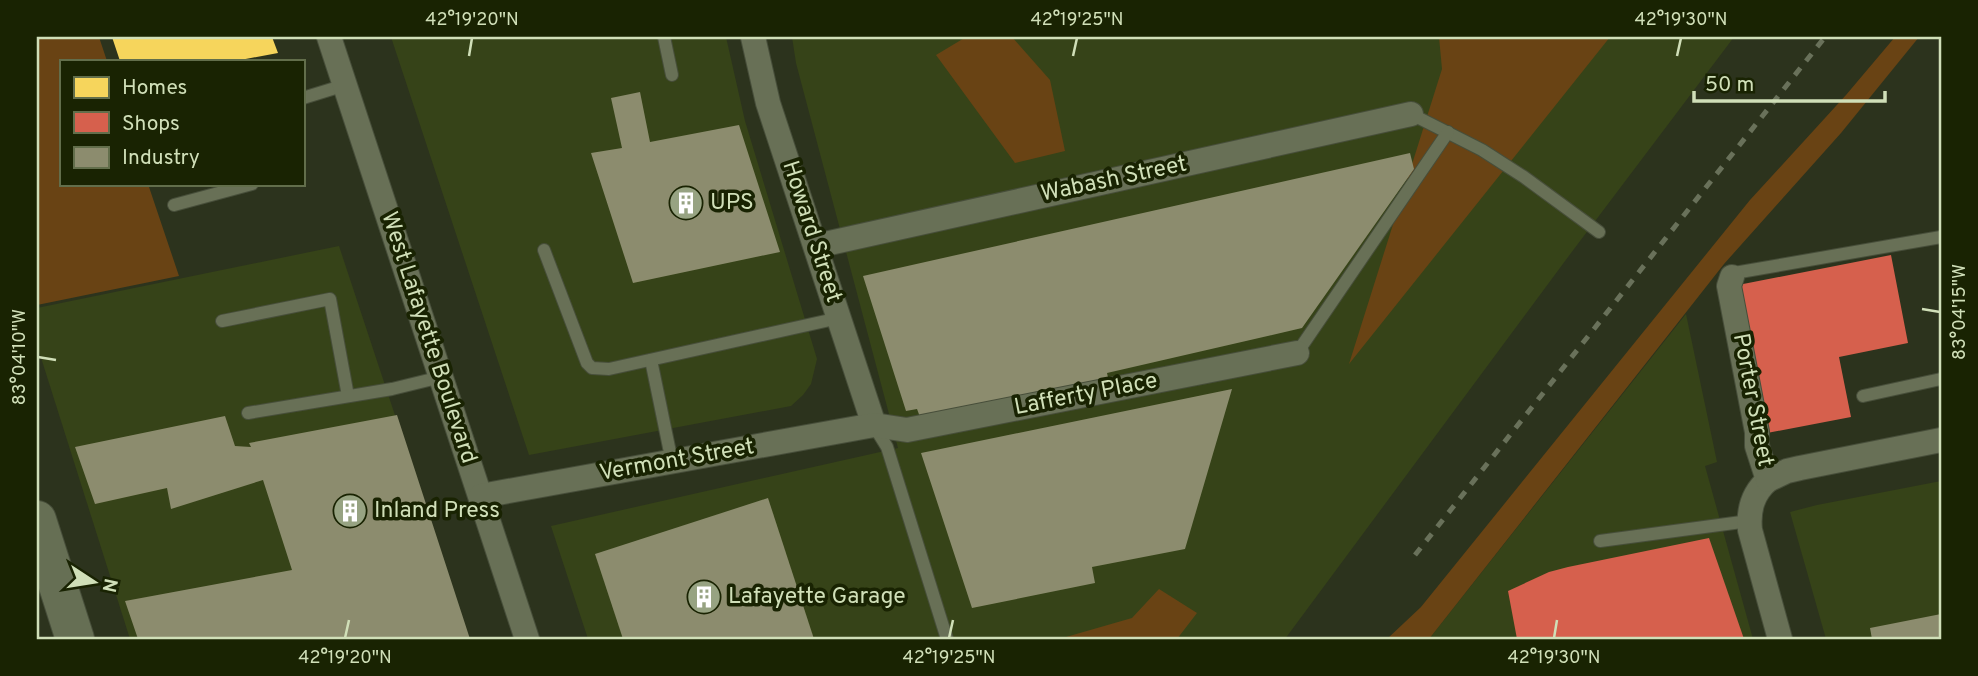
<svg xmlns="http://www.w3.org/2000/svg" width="1978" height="676" viewBox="0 0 1978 676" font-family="Overpass,sans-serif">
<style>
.built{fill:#364318}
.green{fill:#694314}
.homes{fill:#f6d55c}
.shops{fill:#d6604d}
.industry{fill:#8c8c6e}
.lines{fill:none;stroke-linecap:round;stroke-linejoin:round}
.service-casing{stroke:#474e3a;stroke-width:14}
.minor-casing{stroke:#474e3a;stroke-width:26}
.primary-casing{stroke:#474e3a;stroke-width:40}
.service{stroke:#687056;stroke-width:12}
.minor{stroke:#687056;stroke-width:24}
.primary{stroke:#666f54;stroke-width:38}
.rail{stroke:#69715a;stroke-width:5;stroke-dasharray:9 9;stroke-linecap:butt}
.ticks{fill:none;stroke:#d0dfb8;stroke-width:2.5}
.labels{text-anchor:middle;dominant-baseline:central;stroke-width:7;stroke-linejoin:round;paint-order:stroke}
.street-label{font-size:23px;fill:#d0dfb8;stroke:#192302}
.poi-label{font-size:23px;fill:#d0dfb8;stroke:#192302;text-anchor:start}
.neatline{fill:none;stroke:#d0dfb8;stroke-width:2.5}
.ticks-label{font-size:18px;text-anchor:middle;fill:#d0dfb8}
</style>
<rect width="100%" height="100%" fill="#2c331d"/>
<g class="built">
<polygon points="391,37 726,37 745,121 817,359 811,384 803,395 791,406 529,455"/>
<polygon points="792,37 1734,37 1571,253 1285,639 588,639 551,526 898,448 796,63"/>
<polygon points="339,246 469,639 130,639 37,345 37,308"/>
<polygon points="1686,314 1717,462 1705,466 1753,639 1429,639"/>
<polygon points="1941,481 1941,639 1826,639 1790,512 1817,505"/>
</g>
<g class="green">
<polygon points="37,37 99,37 107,61 61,61 61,184 148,184 179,276 37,305"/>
<polygon points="966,37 1012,37 1050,80 1065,151 1015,163 936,55"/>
<polygon points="1439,37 1610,37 1349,364 1442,69"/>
<polygon points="1895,37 1919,37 1841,133 1724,264 1429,639 1387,639 1421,607 1750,200 1846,95"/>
<polygon points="1159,589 1197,613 1177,639 1059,639 1132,618"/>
</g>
<polygon class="homes" points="112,37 272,37 278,53 235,61 120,61"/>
<g class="shops">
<polygon points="1891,255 1908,343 1839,357 1851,417 1767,433 1738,285"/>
<polygon points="1709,538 1744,639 1517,639 1508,591 1549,572 1568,567"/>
</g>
<g class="industry">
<polygon points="640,92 650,142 739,125 780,252 633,283 591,153 622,148 611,98"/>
<polygon points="1410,153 1414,169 1302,328 1107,373 1109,382 920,417 917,409 906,411 863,276"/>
<polygon points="1232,389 1185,549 1092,567 1095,583 972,608 921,453"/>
<polygon points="397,415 470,639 138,639 125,601 292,570 263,480 171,509 167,488 95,504 75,447 225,416 235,446 251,447 249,443"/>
<polygon points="768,498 814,639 623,639 595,554"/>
<polygon points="1941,614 1941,639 1872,639 1870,628"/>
</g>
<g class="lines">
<g class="service-casing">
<g id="service">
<polyline points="664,37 672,75"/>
<polyline points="303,98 345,85"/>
<polyline points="1411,114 1482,150 1524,177 1599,232"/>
<polyline points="174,205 252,184"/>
<polyline points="544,250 587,363 592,368 609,369 839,318"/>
<polyline points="1732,277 1740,272 1941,237"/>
<polyline points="222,321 330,299 348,396"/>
<polyline points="1297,353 1448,132"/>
<polyline points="651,360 672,462"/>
<polyline points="1863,396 1941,379"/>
<polyline points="248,413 392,389 441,377"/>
<polyline points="874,426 887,447 947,639"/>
<polyline points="1600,541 1749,521"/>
</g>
</g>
<g class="minor-casing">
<g id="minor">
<polyline points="329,37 527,639"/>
<polyline points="753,37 768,103 874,425"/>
<polyline points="816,246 1411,114"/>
<path d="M1732,277L1729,286L1757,432V446L1768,480C1753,493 1748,509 1750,530L1780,639"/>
<polyline points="1768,480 1787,471 1800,468 1941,440"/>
<polyline points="481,496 874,425 907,430 1297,353"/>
</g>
</g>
<g class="primary-casing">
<polyline id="primary" points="37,520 75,639"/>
</g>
<use href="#service" class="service"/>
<use href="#minor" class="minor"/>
<use href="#primary" class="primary"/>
<polyline class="rail" points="1415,555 1825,37"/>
</g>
<path class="ticks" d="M469,56L472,38M1073,56L1077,38M1677,56L1681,38M1922,309L1940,312M38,357L56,360M345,638L349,620M949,638L953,620M1554,638L1557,620"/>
<defs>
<g id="building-disc" transform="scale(1.75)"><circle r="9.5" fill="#97a382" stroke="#192302"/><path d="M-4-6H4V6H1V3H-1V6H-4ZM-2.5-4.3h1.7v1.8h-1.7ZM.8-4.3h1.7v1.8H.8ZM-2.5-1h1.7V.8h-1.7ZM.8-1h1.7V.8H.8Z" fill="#fff"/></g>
</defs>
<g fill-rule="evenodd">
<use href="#building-disc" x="686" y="203"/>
<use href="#building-disc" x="350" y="511"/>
<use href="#building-disc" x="704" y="597"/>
</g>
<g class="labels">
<g class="street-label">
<text transform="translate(1114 180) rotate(-12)">Wabash Street</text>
<text transform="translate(811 232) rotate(72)">Howard Street</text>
<text transform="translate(428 338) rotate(72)">West Lafayette Boulevard</text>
<text transform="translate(1086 395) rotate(-11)">Lafferty Place</text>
<text transform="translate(1752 400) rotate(79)">Porter Street</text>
<text transform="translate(677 461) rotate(-10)">Vermont Street</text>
</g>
<g class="poi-label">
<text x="710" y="203">UPS</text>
<text x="374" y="511">Inland Press</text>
<text x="728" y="597">Lafayette Garage</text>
</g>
</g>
<rect width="1978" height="676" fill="none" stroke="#192302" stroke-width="77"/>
<rect x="60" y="60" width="245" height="126" fill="#192302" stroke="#626e4b" stroke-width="2"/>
<rect x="74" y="77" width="35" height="21" fill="#f6d55c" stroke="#626e4b" stroke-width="2"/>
<text x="122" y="94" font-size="21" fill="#d0dfb8">Homes</text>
<rect x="74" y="112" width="35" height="21" fill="#d6604d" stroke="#626e4b" stroke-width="2"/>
<text x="122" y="130" font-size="21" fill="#d0dfb8">Shops</text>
<rect x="74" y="147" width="35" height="21" fill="#8c8c6e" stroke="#626e4b" stroke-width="2"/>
<text x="122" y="164" font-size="21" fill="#d0dfb8">Industry</text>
<g transform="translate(94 582) rotate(102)" stroke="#192302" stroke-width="5" paint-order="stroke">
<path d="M0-5L12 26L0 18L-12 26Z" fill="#d0dfb8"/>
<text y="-10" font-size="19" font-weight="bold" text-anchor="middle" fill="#d0dfb8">N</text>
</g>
<path d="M1694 91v10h191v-10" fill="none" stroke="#d0dfb8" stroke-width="3.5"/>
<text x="1705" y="91" font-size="21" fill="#d0dfb8" stroke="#192302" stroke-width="5" paint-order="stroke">50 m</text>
<rect x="38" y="38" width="1902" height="600" class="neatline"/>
<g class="ticks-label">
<text x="472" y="25">42°19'20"N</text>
<text x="1077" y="25">42°19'25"N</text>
<text x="1681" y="25">42°19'30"N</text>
<text transform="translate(1959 312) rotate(-90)" y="6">83°04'15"W</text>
<text transform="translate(19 357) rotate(-90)" y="6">83°04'10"W</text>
<text x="345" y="663">42°19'20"N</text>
<text x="949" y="663">42°19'25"N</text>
<text x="1554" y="663">42°19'30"N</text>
</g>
</svg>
